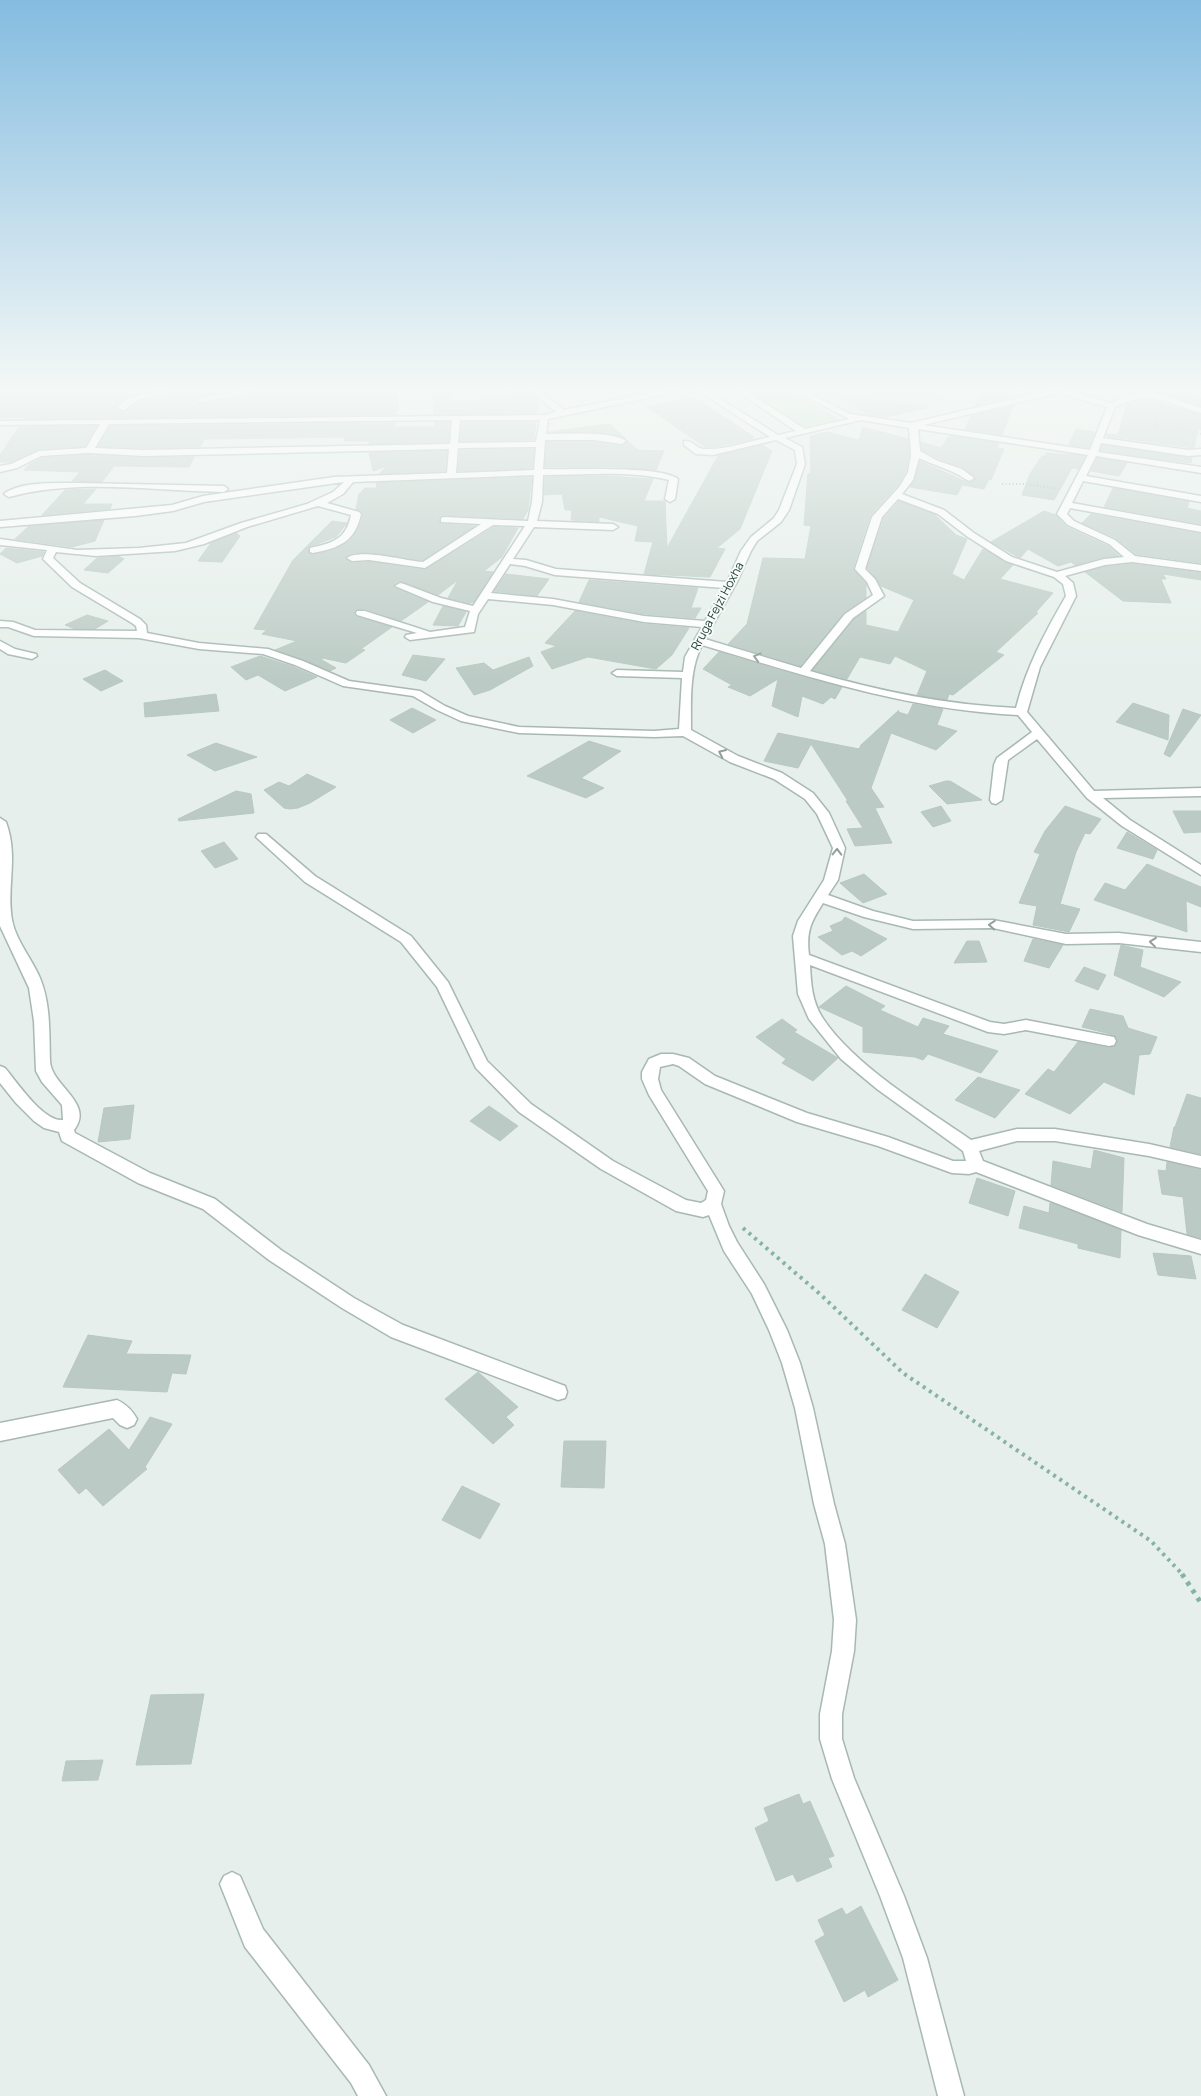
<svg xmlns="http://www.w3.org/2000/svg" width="1201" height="2096" viewBox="0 0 1201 2096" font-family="Manrope,sans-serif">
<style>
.built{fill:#d4dfda}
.green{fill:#bfe0c8}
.building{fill:#bbcac4;stroke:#b8c9c2}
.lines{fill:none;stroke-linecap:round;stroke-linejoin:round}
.minor-casing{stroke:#a8b8b2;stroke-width:3}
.path-far2{stroke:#86b3a5;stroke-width:2;stroke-dasharray:1 2.5;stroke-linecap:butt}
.path-far1{stroke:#86b3a5;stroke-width:4;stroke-dasharray:3 4.5;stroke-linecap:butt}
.path{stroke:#86b3a5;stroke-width:5;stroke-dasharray:4 5.5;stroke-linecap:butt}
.minor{fill:#fff;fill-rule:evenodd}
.oneway{stroke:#92a09c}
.labels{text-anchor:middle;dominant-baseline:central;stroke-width:4;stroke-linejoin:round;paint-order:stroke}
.far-street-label{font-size:12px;fill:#24423a;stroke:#f7fbf9}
</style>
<rect width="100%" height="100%" fill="#e6efeb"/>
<polygon class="built" points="806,390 931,390 954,402 890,417 846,412"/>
<polygon class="green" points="746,390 789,390 842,421 806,429"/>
<g class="building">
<polygon points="0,390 56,390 57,392 71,390 124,390 129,396 115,408 123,412 141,401 190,390 235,390 194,399 195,402 200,404 255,394 261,390 378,390 386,395 390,393 390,390 396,390 398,404 396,415 25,419 25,417 0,418"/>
<polygon points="432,390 451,390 452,401 475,401 529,392 538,400 537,413 434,414"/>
<polygon points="982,390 994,390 1010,398 975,406"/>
<polygon points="1132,390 1182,390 1201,398 1201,406 1148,390 1131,394"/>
<polygon points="838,397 926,405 926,408 886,417 867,415 867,413"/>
<polygon points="690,398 697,399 754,437 750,438 753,439 721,446 705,447 647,407"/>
<polygon points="1150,400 1201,415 1201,430 1198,429 1194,448 1106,436 1107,434 1118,435 1127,404"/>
<polygon points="1013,406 1002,435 965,429 971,416"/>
<polygon points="434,422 450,422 448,442 369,444 370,441 344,441 345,437 289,438 204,439 200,447 144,448 98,446 110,426 395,423 394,427 435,427"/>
<polygon points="462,422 536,422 534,440 460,441"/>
<polygon points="610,424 626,439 600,433 548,432"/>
<polygon points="97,426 85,446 39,449 11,462 0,462 0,455 19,427"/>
<polygon points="863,427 908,439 909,455 906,471 898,485 870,516 853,568 866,584 866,598 844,613 800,666 728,644 747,624 763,558 805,559 811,526 804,525 808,473 811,475 810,436 827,432 859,440"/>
<polygon points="1076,429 1095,432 1089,448 1069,445"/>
<polygon points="949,436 999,443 997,448 1004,449 991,480 989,479 984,489 962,485 957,495 910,487 915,480 920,461 969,483 975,480 975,476 963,468 939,459 922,450 921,442 941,448"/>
<polygon points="628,441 638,450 664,451 656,470 614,467 545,467 547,442 594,442 622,446"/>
<polygon points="762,445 772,451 740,529 717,548 725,549 710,577 644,574 653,542 635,541 638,526 599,517 599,522 571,520 572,510 565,510 562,494 544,495 545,477 606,476 653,479 644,501 665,501 667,548 718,456"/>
<polygon points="1102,445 1188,458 1192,458 1191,463 1132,455 1100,450"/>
<polygon points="534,449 532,468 458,471 460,450"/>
<polygon points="447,451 445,471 379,474 387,466 373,471 369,453"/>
<polygon points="1046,453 1085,456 1079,469 1072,468 1054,500 1022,495 1030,474 1042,456 1045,456"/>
<polygon points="89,455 144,458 194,457 189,467 114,466 102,482 72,481 80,472 24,470 30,464 42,458"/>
<polygon points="1097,458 1127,463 1119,476 1091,471"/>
<polygon points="532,477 528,510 523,519 443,515 439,518 441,524 475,526 423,560 372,553 353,553 345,557 352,563 369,562 425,570 494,527 518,528 502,557 484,571 493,572 474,602 470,603 448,598 458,580 438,595 399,581 393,585 394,588 428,602 401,621 366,609 355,610 354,614 356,617 392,627 361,649 365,650 346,663 322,658 322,660 336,668 330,671 275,650 297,641 262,634 267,630 254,629 293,560 332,521 347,523 336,537 309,547 308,553 313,555 331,550 352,538 360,524 363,515 356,509 359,494 365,488 377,488 376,483"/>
<polygon points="1113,488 1189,502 1187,508 1201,511 1201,524 1104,507"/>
<polygon points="96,489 83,504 112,504 110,509 42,515 65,490"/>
<polygon points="899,501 934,514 956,535 967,539 952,574 964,580 983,549 1013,565 1000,579 1053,593 1036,612 1038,613 996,652 1004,655 953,695 949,694 947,700 917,695 927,671 895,656 890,664 860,657 847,679 813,670 854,619 866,611 866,625 898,632 914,600 881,586 876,578 867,568 884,518"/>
<polygon points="1044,511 1056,515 1067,527 1108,546 1119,556 1104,557 1075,565 1071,562 1058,566 1028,549 1020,558 991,542"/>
<polygon points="1091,514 1201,534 1201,563 1136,554 1116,538 1082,523"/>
<polygon points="104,520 95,541 72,547 15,539 29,526"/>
<polygon points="236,533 240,536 222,562 198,561 211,543"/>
<polygon points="6,548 44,552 42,556 17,563 0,554"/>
<polygon points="118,556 124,559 108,573 84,570 97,558"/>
<polygon points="1132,564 1201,573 1201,580 1163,574 1166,579 1161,579 1171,603 1123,601 1085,572 1105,567"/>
<polygon points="506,574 549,579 537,596 494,591"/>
<polygon points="589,580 698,588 691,608 701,608 695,618 644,614 579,602"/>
<polygon points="443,606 466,612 458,626 433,625"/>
<polygon points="575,611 644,624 689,628 672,655 656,669 588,657 552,669 541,652 557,646 545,643"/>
<polygon points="87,615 108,621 95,629 75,629 65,625"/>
<polygon points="719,652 779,670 842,687 835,699 831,697 823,704 802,696 798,717 772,706 778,679 750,696 728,687 732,685 703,669"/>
<polygon points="413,655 445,659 426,681 402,675"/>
<polygon points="260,656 294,667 317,677 285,691 258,675 246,680 231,667"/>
<polygon points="529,657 533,666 490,690 474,695 456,668 484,663 493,670"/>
<polygon points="105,670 123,681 101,691 83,679"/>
<polygon points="216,694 219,711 145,717 144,703"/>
<polygon points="1133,703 1169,715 1168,740 1116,722"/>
<polygon points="913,704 943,709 937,725 957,731 936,750 891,733 871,788 884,807 875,808 892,843 855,846 847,829 863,828 846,801 848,801 811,744 798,768 764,761 778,733 859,749 861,745 899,710 898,712 908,715"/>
<polygon points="412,708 436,720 413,733 390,720"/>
<polygon points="1183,709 1201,715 1170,757 1164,754"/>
<polygon points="589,741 621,751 581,778 604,788 586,798 527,776"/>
<polygon points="216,743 257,757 215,771 187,755"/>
<polygon points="307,774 336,787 310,803 298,808 290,809 284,808 264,790 279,782 289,786"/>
<polygon points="946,781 950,781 982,800 947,804 929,786"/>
<polygon points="236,791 251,794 254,813 179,821 178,819"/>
<polygon points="941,806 951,821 933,827 921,812"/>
<polygon points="1065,806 1101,819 1090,834 1085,833 1076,852 1060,904 1080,909 1069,932 1033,925 1037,906 1019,903 1040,854 1034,852 1045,831"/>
<polygon points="1173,811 1201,811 1201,832 1184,833"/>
<polygon points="1127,832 1157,850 1153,859 1117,848"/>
<polygon points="224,842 238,859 215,868 201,851"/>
<polygon points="1147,864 1201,887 1201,907 1186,901 1187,932 1094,900 1105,883 1125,890"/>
<polygon points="864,874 887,894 863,903 840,883"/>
<polygon points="845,917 887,939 861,956 852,951 842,955 818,937 833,931 830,926 842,921"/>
<polygon points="1033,939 1063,945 1049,968 1024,961"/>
<polygon points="967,941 979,941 987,962 954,963"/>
<polygon points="1121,945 1143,950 1140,967 1181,982 1164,997 1114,975"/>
<polygon points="1084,967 1106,975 1098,990 1075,981"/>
<polygon points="846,986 885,1006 880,1010 918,1027 923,1018 949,1026 943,1034 998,1051 981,1073 928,1054 923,1060 915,1057 863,1052 863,1027 819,1007"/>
<polygon points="1090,1009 1123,1016 1128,1028 1157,1037 1150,1054 1139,1055 1134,1095 1104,1082 1070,1114 1025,1094 1048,1069 1054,1072 1078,1042 1109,1048 1116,1046 1118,1040 1114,1035 1082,1027"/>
<polygon points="782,1019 797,1030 794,1032 838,1058 813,1081 782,1063 786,1059 756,1037"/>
<polygon points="978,1077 1020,1090 995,1118 955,1100"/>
<polygon points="1187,1094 1201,1098 1201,1154 1170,1147 1174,1127 1175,1127"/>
<polygon points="134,1105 130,1139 98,1142 104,1108"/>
<polygon points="489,1106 518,1126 500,1141 470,1121"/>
<polygon points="1094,1150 1124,1158 1122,1212 1051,1185 1053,1161 1091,1169"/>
<polygon points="1167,1162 1201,1170 1201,1238 1187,1234 1183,1197 1162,1194 1158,1170 1166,1171"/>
<polygon points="977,1178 1015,1191 1008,1216 969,1203"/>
<polygon points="1050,1203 1121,1230 1120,1258 1078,1248 1078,1244 1019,1228 1024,1206 1049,1213"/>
<polygon points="1153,1253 1191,1256 1196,1279 1158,1275"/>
<polygon points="925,1274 959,1292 937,1328 902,1310"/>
<polygon points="88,1335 132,1341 126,1354 191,1355 186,1374 172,1373 167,1392 63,1387"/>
<polygon points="478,1372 518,1407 506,1417 514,1425 493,1444 445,1399"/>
<polygon points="150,1417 172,1424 145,1467 147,1469 103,1506 86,1488 79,1494 58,1470 109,1429 129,1450"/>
<polygon points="564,1441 606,1441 604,1488 561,1487"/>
<polygon points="462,1486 500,1504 480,1539 442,1520"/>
<polygon points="204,1694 191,1764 136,1765 151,1695"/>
<polygon points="103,1760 98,1780 62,1781 66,1761"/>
<polygon points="799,1794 803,1804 810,1801 834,1856 828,1858 832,1867 797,1882 793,1874 776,1881 755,1828 769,1821 764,1808"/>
<polygon points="861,1906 898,1980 868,1997 865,1990 844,2002 815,1941 825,1935 818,1920 842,1908 846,1915"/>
</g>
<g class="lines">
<g class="minor-casing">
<g id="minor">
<polygon points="157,390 175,390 140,399 124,410 117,408 128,398"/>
<polygon points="243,390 259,390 255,392 200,402 196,400"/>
<polygon points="380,390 388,390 389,391 385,393"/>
<path d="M529,390H538L564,410L665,390H680L676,392L548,419L546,434C563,434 613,431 626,441L622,444L594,440H545L543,469C569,470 661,465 678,479L675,499L670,502L665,499L669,480C629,470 584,475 543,475L542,502L537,521L613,524L618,527L613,530L534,527L513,559L526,560L556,569L727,582L741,551L751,537L774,518L779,510L797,464L795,450L776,440L713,455L696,454L684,445V441C693,440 696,449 705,449C726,450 749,441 770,437L697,390H706L778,435L796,431L735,390H744L805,429L849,419L793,390H803L850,414L911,423L1051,390H1066L1110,403L1135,394L1148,392L1169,397L1201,408V413C1163,403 1155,389 1115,407L1103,438L1188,450L1201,449V455L1188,456L1101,443L1098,452L1201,467V473L1096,456L1086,476L1201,496V502L1083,481L1072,503L1201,526V532L1070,508L1067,514L1074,521L1115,540L1135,556L1201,565V571L1132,562L1105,565L1065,576L1073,583L1076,596L1040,667L1027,712L1094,791L1201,788V796L1103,798L1130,820L1201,865V875L1122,826L1087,798L1037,739L1008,760L1002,800L996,804L992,803L990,800L994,765L997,758L1032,732L1018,715C908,710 806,676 702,645C689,669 691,703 691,730L738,756L782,773L813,793L829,813L845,848L838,880L828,895L873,911L913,921L993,920L1066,934L1119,933L1201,942V952L1119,943L1066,944L993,928L913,929L864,917L823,903C811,922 806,931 809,955L990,1022L1004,1024L1026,1020L1114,1037L1116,1041L1114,1045L1109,1046L1026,1030L1004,1034L988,1032L810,965C811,984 812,1001 822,1017C852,1064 925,1108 971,1140L1017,1129H1055L1149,1144L1201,1156V1168L1149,1156L1055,1141H1017L979,1151L983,1161L1147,1224L1201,1240V1254L1138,1235L976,1172L969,1174L952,1173L878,1146L797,1122L705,1084L679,1066L673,1064L660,1067L658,1079L661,1090L724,1191L721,1204L729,1226L737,1242L764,1284L787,1330L800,1363L813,1408L834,1504L845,1544L856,1620L854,1651L842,1714V1739L854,1778L904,1896L927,1958L964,2096H938L903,1958L880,1896L832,1779L820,1739V1714L832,1651L834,1620L825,1544L814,1504L795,1408L782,1363L769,1330L752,1294L724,1251L709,1215L703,1217L676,1211L601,1169L519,1112L476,1068L437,987L401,942L305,882L256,837L258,834H266L315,876L411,936L448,982L487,1061L531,1104L613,1161L686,1200L701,1203L706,1200L708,1191L649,1095L642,1079V1072L649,1059L661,1054H673L689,1058L715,1076L807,1113L888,1137L953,1161H966L963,1151L877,1089L841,1059L809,1019L798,994L793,936L798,921L824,880L833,848L817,814L805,799L774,779L730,762L683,736L654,737L519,733L461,721L437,710L413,696L343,686L295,665L263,654L199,649L139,638L34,636L8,627H0V621L13,622L35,630L137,631L136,626L132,623L72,587L43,559L47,550L0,545V539L77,550L139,548L186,543L241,523L307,504L333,492L344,482L204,502L173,511L135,516L0,527V521L172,505L203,496L334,477L447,473L449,449L144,456L89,453L41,456L17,468L0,472V466L11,464L39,451L86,448L100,424L0,425V421L544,415L556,412ZM1059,393L1107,407L1090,450L923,425ZM452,420L450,444L144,450L95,448L109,424ZM460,420H540L536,442L458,443ZM861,420L909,428L911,455L908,472L900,486L872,517L855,569L867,582L873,595L845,614L801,668L705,639L738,580L751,551L757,541L781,522L789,510L805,464L802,447L785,438ZM918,429L1088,455L1057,514L1068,525L1109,544L1124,557L1104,559L1057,572L1012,557L974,533L944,510L902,494L913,480L919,458C931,464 943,467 955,473C960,475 964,479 970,481L974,478L962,469L938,461L920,451ZM536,447L534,470L456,473L458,448ZM534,475L532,502L528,521L444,517L441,518V522L481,524L423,562C406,561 360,548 347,558L352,561L369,560L425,568L493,525L525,526L473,606L441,598L404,584L400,583L395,586L433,602L470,611L465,627L430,632L365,611H357L356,613L357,615L417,633L406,635L405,637L410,640L474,632L478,614L488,599L553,605L644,622L702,627L685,657L683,672L617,670L612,673L617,676L682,678L679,729L654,731L519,727L468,716L445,706L420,691L349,681L303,661L268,649L199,643L147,633L146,625L140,619L80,583L53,558L56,552L96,556L175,551L204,544L247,527L318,506L351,515C346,540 332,543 310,548V552L313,553C339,548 355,542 361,514L359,512L327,503L343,494L353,482ZM898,499L938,514L968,537L1006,561L1054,577L1063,584L1066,596C1045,632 1026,668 1016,708C946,705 878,691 810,671L853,618L884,596L875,579L865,569L882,517ZM510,564L525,566L555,575L724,588L705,621L644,616L553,599L491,593Z"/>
<path d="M79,483L224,486L228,489L224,492C154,491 78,478 9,497L4,494C19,481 59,483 79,483Z"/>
<polygon points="0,641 15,649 36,654 37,656 32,659 8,654 0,649"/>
<path d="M0,818L6,822C19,858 6,886 12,920C16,941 32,959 40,978C51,1005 49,1033 50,1061C51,1086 95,1103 74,1130L75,1133L150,1173L215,1199L281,1250L354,1298L403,1325L565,1386L567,1392L565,1398L558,1400L391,1337L342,1308L269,1260L203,1209L138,1183L62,1141L59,1132L44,1128L34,1121L16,1103L0,1083V1066L5,1068C17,1082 43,1122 63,1120L62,1105L42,1082L36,1071L34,1021L29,988L0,926Z"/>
<path d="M117,1400C126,1404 132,1410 137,1419L134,1425L127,1428L120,1425L113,1418L0,1441V1423Z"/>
<polygon points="232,1872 240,1876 263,1929 369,2065 386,2096 358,2096 351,2083 245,1947 220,1884 224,1876"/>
</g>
</g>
<g class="path-far2">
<polyline points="831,392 840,390"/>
<polyline points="1155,426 1201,434"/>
<polyline points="1155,429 1158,414 1168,415"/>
<polyline points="1002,484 1025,484 1058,489"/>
</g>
<polyline class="path-far1" points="743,1228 820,1294 903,1373 1151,1541 1183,1575"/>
<polyline class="path" points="1182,1574 1201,1603"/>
<use href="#minor" class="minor"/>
</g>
<defs><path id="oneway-chevron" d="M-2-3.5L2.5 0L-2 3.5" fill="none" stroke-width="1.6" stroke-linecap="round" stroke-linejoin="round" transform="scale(1.25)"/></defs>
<g class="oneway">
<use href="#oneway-chevron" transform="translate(757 657) rotate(-164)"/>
<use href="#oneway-chevron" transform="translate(722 753) rotate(-155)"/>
<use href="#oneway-chevron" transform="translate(837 852) rotate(-89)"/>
<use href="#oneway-chevron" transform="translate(992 925) rotate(-176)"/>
<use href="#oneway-chevron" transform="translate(1153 942) rotate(-174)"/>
</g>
<linearGradient id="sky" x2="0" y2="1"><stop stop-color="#84bce0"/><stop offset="0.57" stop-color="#f4f8f6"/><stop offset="1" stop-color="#f4f8f6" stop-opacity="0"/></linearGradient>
<rect width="1201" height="683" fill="url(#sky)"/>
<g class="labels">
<g class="far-street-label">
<text transform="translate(717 606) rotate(-62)">Rruga Fejzi Hoxha</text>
</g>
</g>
</svg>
